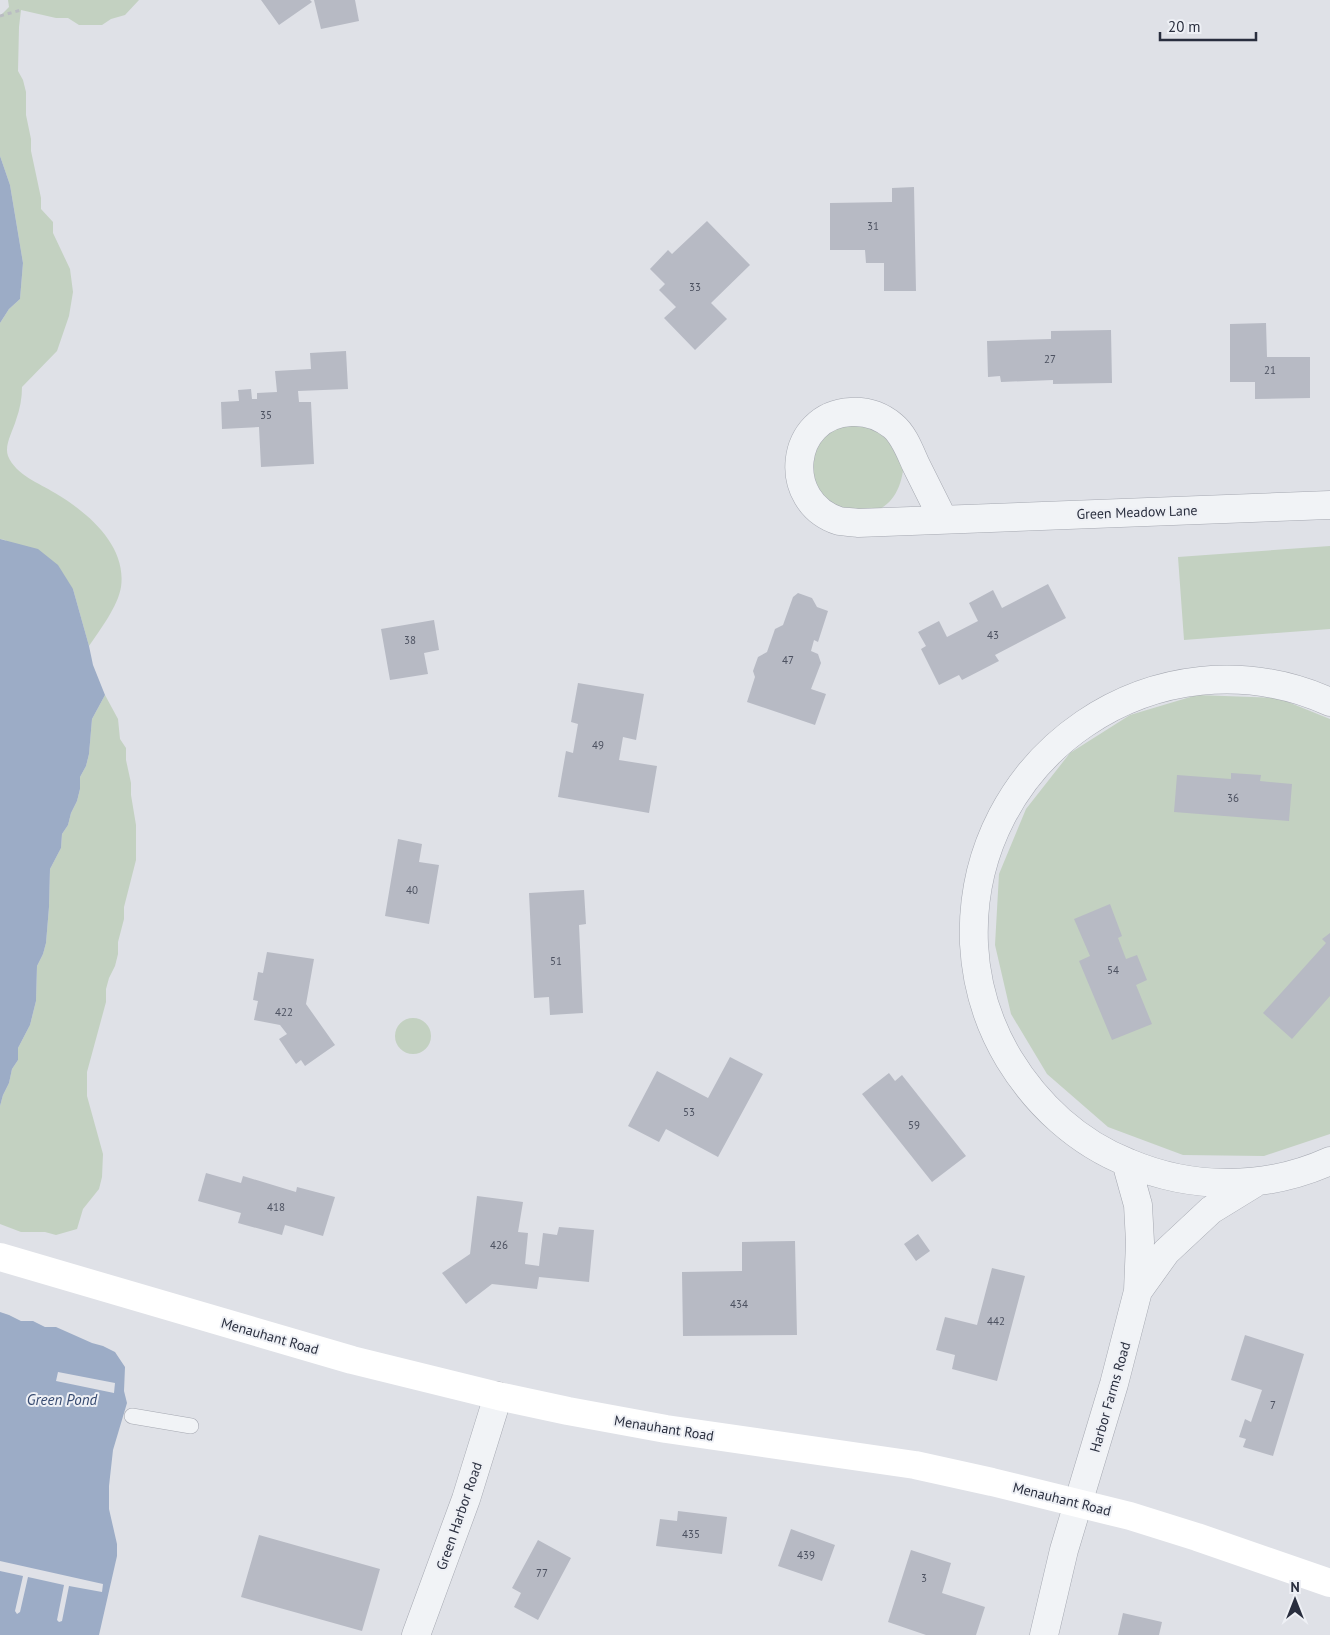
<svg xmlns="http://www.w3.org/2000/svg" width="1330" height="1635" font-family="'PT Sans',sans-serif">
<rect width="100%" height="100%" fill="#dfe1e7"/>
<path fill="#c3d1c1" d="M8 0H139L125 15 111 19 102 25H79L68 18H56L21 10 19 27 18 71 23 80 26 92V115L31 139V151L41 198V209L53 222V233L70 269 73 292 69 316 57 351 22 387C22 398 20 409 16 420 13 431 4 445 8 456 16 475 39 483 55 493 87 512 127 545 121 587 118 606 100 630 89 646L73 589 5 540 0 539V323L9 309 20 299 23 263 10 185 0 156V16L9 7Z
M875 421 904 460C903 487 892 511 863 514 859 515 855 516 851 515 838 510 823 497 811 489L810 446 830 424Z
M1330 546V629L1184 640 1178 557Z
M105 695 118 719 120 739 126 748V760L131 783V795L136 825V860L124 907V919L118 942V954L115 966 109 978 106 989V1002L87 1072V1096L103 1154 102 1177 99 1189 83 1209 77 1229 56 1235 45 1232H21L0 1224V1106L3 1095 9 1083 12 1069 18 1060V1048L30 1025 36 1001 37 966 43 954 46 943 49 907 50 869 61 848 62 834 68 825 71 813 77 801 80 789V777L86 766 89 754 92 719Z
M1197 695 1278 698 1330 719V1134L1264 1156 1183 1155 1108 1127 1047 1074 1011 1014 995 945 999 874 1026 809 1070 753 1130 715Z
M395 1036a18 18 0 1 1 36 0a18 18 0 1 1-36 0Z"/>
<path fill="#9cacc6" d="M0 156 10 185 23 263 20 299 9 309 0 323Z
M0 539 38 549 58 565 73 589 89 646 93 665 105 695 92 719 89 754 86 766 80 777V789L77 801 71 813 68 825 62 834 61 848 50 869 49 907 46 943 43 954 37 966 36 1001 30 1025 18 1048V1060L12 1069 9 1083 3 1095 0 1106Z
M0 1312 9 1315 21 1321H33L45 1327H56L92 1343 103 1346 115 1352 125 1367 124 1391 127 1403 113 1450 109 1486V1509L117 1544V1556L99 1635H0Z"/>
<path fill="#dfe1e7" d="M58 1372 115 1383 114 1393 56 1381Z
M0 1561 103 1584 102 1592 69 1586 62 1621 59 1622 57 1620 64 1585 28 1577 20 1612 17 1614 15 1611 23 1576 0 1571Z"/>
<path fill="#b7bac4" d="M261 0H310L312 2 279 25Z
M314 0H355L359 21 321 29Z
M914 187 916 291H884V263H866L865 250H830V203L892 202V188Z
M707 221 750 265 711 303 727 319 695 350 664 318 676 307 659 290 665 284 650 269 668 250 672 254Z
M1266 323 1267 357H1310V398L1255 399V382H1230V324Z
M1111 330 1112 383 1053 384V380L1001 382 1000 376 988 377 987 341 1051 339V331Z
M346 351 348 389 298 391 299 402H311L314 464 261 467 259 427 222 429 221 402 239 401 238 390 251 389 252 399H257V393L277 392 275 371 311 369 310 353Z
M1048 584 1066 618 995 655 999 661 962 680 959 675 939 685 921 649 926 646 918 632 939 621 947 637 978 621 969 603 993 590 1002 608Z
M798 593 812 598 817 607 828 611 818 642 814 640 811 651 818 654 821 663 811 689 826 694 815 725 747 702 755 677 753 671 758 657 767 652 775 629 783 625 793 597Z
M434 620 439 650 424 653 428 674 390 680 381 629Z
M578 683 644 694 636 740 623 737 619 760 657 766 649 813 558 797 566 751 573 753 578 724 571 722Z
M1231 773 1261 775 1260 781 1292 784 1289 821 1174 812 1177 775 1231 779Z
M398 839 422 844 419 862 439 865 429 924 385 916Z
M584 890 586 924 579 925 583 1013 550 1015 549 997 534 998 529 893Z
M1110 904 1122 936 1118 938 1126 959 1137 955 1147 980 1136 985 1152 1024 1112 1040 1079 961 1090 956 1074 919Z
M1330 933V996L1292 1039 1263 1013 1326 943 1322 939Z
M267 952 314 959 306 1004 335 1045 305 1066 301 1060 296 1064 279 1039 287 1034 280 1025 254 1020 258 1001 253 1000 258 972 263 973Z
M730 1057 763 1074 718 1157 666 1129 659 1142 628 1126 657 1071 708 1098Z
M889 1073 895 1081 902 1075 966 1156 932 1182 862 1094Z
M206 1173 241 1183 243 1176 296 1192 297 1187 335 1197 323 1236 285 1225 282 1235 238 1223 241 1213 198 1201Z
M477 1196 523 1202 518 1232 528 1233 525 1264 539 1266 543 1233 557 1235 559 1227 594 1230 589 1282 539 1277 537 1289 492 1284 466 1304 442 1273 470 1254Z
M918 1234 930 1251 916 1261 904 1244Z
M795 1241 797 1335 683 1336 682 1272 742 1271V1242Z
M992 1268 1025 1276 997 1381 952 1369 955 1355 936 1350 945 1317 977 1325Z
M1245 1335 1304 1354 1273 1456 1243 1447 1246 1439 1239 1437 1245 1419 1251 1422 1262 1390 1231 1380Z
M678 1511 727 1517 722 1554 656 1546 660 1519 677 1521Z
M791 1529 835 1545 822 1581 778 1566Z
M259 1535 380 1569 362 1631 241 1597Z
M538 1540 571 1558 538 1620 514 1607 521 1593 512 1588Z
M911 1550 951 1563 942 1593 985 1607 976 1635H926L888 1622Z
M1123 1613 1162 1622 1159 1635H1118Z"/>
<g fill="none" stroke-linecap="round" stroke-linejoin="round">
<g stroke="#a5a8b1" stroke-width="16">
<path id="lane" d="M132 1416 191 1426"/>
</g>
<g stroke="#a5a8b1" stroke-width="29">
<path id="street" d="M943 519C934 501 925 483 916 465 910 452 904 435 893 426 881 416 867 411 851 412 789 415 780 502 839 521 845 522 852 522 858 523L1330 505
M1330 702C1158 625 966 756 974 944 976 984 988 1024 1009 1059 1037 1105 1078 1143 1129 1163 1193 1190 1266 1190 1330 1161
M1138 1291 1166 1252 1211 1210 1255 1183
M416 1635 466 1499 498 1396
M1044 1635 1064 1550 1114 1384 1138 1291 1140 1242 1138 1205 1126 1162"/>
</g>
<path stroke="#b9bcc2" stroke-width="3" stroke-dasharray="4 4" stroke-linecap="butt" d="M0 16 21 10"/>
<use href="#lane" stroke="#f1f3f6" stroke-width="15"/>
<use href="#street" stroke="#f1f3f6" stroke-width="28"/>
<path stroke="#fff" stroke-width="28" d="M0 1257 352 1360 498 1396 568 1411 666 1429 915 1465 992 1482 1130 1516 1197 1537 1330 1583"/>
</g>
<g text-anchor="middle" dominant-baseline="central" stroke-width="4" stroke-linejoin="round" paint-order="stroke">
<g font-size="11" fill="#4c5160">
<text x="873" y="226">31</text>
<text x="695" y="287">33</text>
<text x="1050" y="359">27</text>
<text x="1270" y="370">21</text>
<text x="266" y="415">35</text>
<text x="993" y="635">43</text>
<text x="410" y="640">38</text>
<text x="788" y="660">47</text>
<text x="598" y="745">49</text>
<text x="1233" y="798">36</text>
<text x="412" y="890">40</text>
<text x="556" y="961">51</text>
<text x="1113" y="970">54</text>
<text x="284" y="1012">422</text>
<text x="689" y="1112">53</text>
<text x="914" y="1125">59</text>
<text x="276" y="1207">418</text>
<text x="499" y="1245">426</text>
<text x="739" y="1304">434</text>
<text x="996" y="1321">442</text>
<text x="1273" y="1405">7</text>
<text x="691" y="1534">435</text>
<text x="806" y="1555">439</text>
<text x="542" y="1573">77</text>
<text x="924" y="1578">3</text>
</g>
<g font-size="14" fill="#292e3e" stroke="#eef0f5">
<text transform="translate(1137 512) rotate(-2)">Green Meadow Lane</text>
<text transform="translate(270 1336) rotate(16)">Menauhant Road</text>
<text transform="translate(1110 1397) rotate(-74)">Harbor Farms Road</text>
<text transform="translate(664 1428) rotate(9)">Menauhant Road</text>
<text transform="translate(1062 1499) rotate(14)">Menauhant Road</text>
<text transform="translate(459 1516) rotate(-71)">Green Harbor Road</text>
</g>
<g font-size="15" font-style="italic" fill="#35496f" stroke="#eef0f5">
<text x="62" y="1399">Green Pond</text>
</g>
</g>
<g transform="translate(1295 1600)" stroke="#eef0f5" stroke-width="4" paint-order="stroke">
<path d="M0-4L9 19L0 12L-9 19Z" fill="#292e3e"/>
<text y="-8" font-size="14" font-weight="bold" text-anchor="middle" fill="#292e3e">N</text>
</g>
<path d="M1160 32v8h96v-8" fill="none" stroke="#292e3e" stroke-width="2.5"/>
<text x="1168" y="32" font-size="15" fill="#292e3e" stroke="#eef0f5" stroke-width="4" paint-order="stroke">20 m</text>
</svg>
